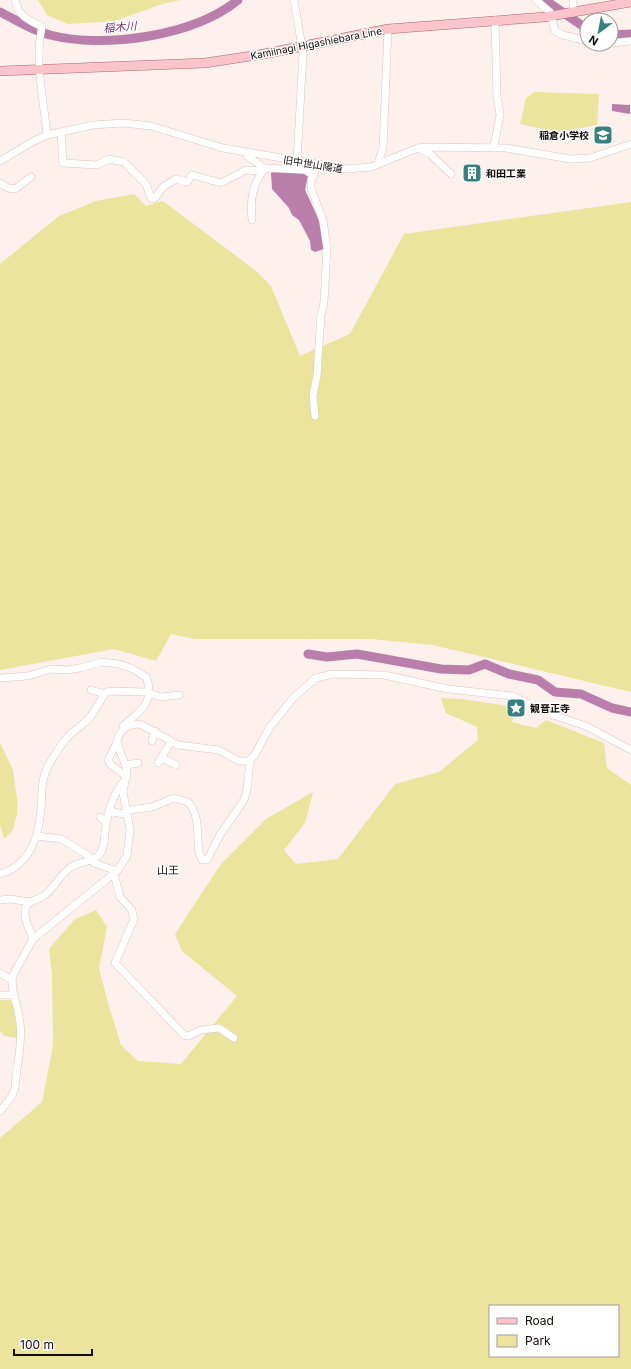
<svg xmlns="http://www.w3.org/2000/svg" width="631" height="1369" font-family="Inter,'Noto Sans JP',sans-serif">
<rect width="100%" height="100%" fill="#fef0ec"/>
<path fill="#ece39c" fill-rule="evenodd" d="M38 0H180L162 4 115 21 68 24 47 15Z
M534 92 599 94 597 125 558 132 520 124 526 98Z
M134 194 146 206 163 201 255 270 271 286 300 356 350 334 404 234 631 202V692L433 645 371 639H195L171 634 156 661 114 649 0 670V264L59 216 96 201Z
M441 698 462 699 521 708 511 722 536 728 546 720 604 743 607 768 631 785V1369H0V1138L42 1102 53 1046 52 974 49 949 74 920 96 910 107 927 99 968 108 1003 121 1045 138 1061 181 1064 237 996 182 951 175 934 221 864 266 819 313 792 305 823 284 850 296 864 338 859 395 784 439 772 478 740 477 727 446 713ZM490 1306H618V1356H490Z
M0 743 13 770 17 799V814L13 830 4 839 0 825Z
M0 1000H9L13 1002 18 1038 4 1036 0 1031Z"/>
<path fill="#ba7eaa" d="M612 104 630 105V114L612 111Z
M276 171 304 173 308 176 305 190 319 220 324 249 315 252 311 250 310 241 299 220 292 215 289 208 272 189 271 173Z"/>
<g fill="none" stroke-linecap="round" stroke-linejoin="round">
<path stroke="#ba7eaa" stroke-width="9" d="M545 0 587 29
M0 12C17 20 32 31 50 35 104 49 194 36 238 0
M611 35 631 34
M308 654 327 657 357 654 441 669 469 670 485 664 509 674 538 680 555 692 581 694 612 708 631 712"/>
<g stroke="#dbc5be" stroke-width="8">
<path id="minor" d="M15 0C18 16 28 20 42 27 34 61 44 101 47 135
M294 0 303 53 297 161
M536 0 550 12 555 31 563 35 587 41
M573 13V0
M602 44 631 41
M61 132 63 163 97 165 109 159 124 162 146 184 151 198 154 199 163 187 176 179 187 182 192 175 221 183 246 170 262 171
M494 147 500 115 497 96 495 20
M418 148 430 154 451 174
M246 153 248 157 265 168 305 170 314 176
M0 161 34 141 47 135 93 125 123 123 151 126 223 148 347 169 371 167 418 148 425 147 506 148 570 159 590 158 631 144
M378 163 383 148 388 29
M315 164V172L311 180V188L323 221 327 248 324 302 321 315 317 375 313 396 315 416
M0 183 8 188 15 189 31 177
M252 220C250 198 252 186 265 168
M0 678 28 676 51 669 67 670 80 668 102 662 119 664 133 669 146 677C156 702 140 711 123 726
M91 690 105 694
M152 741 155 731
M117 742 108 760 111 765 127 777
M162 758 176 765
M158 763 171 742
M126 765 138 763
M110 811 122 814 129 810 152 807 174 798 188 802C204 820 193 844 202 860H207L220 835 244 800 247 790 250 761
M100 817 107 823
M36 836 62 839 90 857 94 863 117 871
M0 874C29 866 39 837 41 809 42 793 41 778 49 764 54 756 60 746 66 739 73 730 84 725 91 716 96 709 100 700 106 693L109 691 145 692 161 697 179 695
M114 874 120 897 132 910 134 919 115 963 185 1036H188L201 1030 219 1028 234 1038
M0 900 10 899 30 902
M33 939C30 930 22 916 26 907 29 900 38 900 44 896 54 888 60 875 71 867 79 862 93 862 99 855 105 848 104 840 105 832 107 813 112 796 124 781
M0 973 11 980
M0 995H13
M0 1111 12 1096 15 1088C16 1067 23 1045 20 1023 19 1009 9 987 13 975L33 939 117 871 127 856 130 830 123 792 127 770 117 742C119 730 128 724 140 724L178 745 219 750 239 761H248L254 756 270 727 294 697 316 678 333 674 384 675 448 689 512 696 550 714 586 726 631 750"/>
</g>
<g stroke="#a66973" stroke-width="10">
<path id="major" d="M0 71 205 63 264 54 388 29 545 17 631 2"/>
</g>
<use href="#minor" stroke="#fff" stroke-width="7"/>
<use href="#major" stroke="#fac4cd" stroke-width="9"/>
</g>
<defs>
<g id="school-square" transform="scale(1)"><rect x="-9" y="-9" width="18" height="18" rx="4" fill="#378080" stroke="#fff"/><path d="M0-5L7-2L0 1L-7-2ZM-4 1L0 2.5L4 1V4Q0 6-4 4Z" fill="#fff"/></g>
<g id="building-square" transform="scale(1)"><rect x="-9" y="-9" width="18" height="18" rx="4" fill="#378080" stroke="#fff"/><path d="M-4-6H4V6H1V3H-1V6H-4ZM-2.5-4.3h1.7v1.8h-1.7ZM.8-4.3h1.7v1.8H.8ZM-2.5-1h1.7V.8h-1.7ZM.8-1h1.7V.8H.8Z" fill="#fff"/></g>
<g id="sight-square" transform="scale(1)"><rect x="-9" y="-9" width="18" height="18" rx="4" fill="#378080" stroke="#fff"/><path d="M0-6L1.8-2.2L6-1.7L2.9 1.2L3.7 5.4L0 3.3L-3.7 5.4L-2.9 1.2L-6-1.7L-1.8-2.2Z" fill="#fff"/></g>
</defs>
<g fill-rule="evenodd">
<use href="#school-square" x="603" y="135"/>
<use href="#building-square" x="472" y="173"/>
<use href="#sight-square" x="516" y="708"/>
</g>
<g text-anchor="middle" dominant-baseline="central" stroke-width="3" stroke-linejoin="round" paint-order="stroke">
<g font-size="10" fill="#120a08" stroke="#fff">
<text transform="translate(316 43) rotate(-11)">Kamiinagi Higashiebara Line</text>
<text transform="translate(313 164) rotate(9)">旧中世山陽道</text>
</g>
<g font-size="10" font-weight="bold" fill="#120a08" stroke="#fff" text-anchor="start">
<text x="589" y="135" text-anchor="end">稲倉小学校</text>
<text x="486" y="173">和田工業</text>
<text x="530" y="708">観音正寺</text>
</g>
<g font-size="11" font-style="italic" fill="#772f67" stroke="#fff">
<text transform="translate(120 27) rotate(-4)">稲木川</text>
</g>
<g font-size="11" fill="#120a08" stroke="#fff">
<text x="168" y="870">山王</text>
</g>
</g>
<rect x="489" y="1305" width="130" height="52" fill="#ffffff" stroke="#a09d9c"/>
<rect x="497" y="1318" width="20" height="6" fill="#fac4cd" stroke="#a09d9c"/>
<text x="525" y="1325" font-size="12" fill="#120a08">Road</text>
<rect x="497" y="1335" width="20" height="12" fill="#ece39c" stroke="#a09d9c"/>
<text x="525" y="1345" font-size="12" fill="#120a08">Park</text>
<g transform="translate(599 32) rotate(212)"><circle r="19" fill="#ffffff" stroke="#a09d9c"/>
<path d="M0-3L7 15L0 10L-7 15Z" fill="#378080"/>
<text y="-6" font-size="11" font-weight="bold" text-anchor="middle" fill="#120a08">N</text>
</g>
<path d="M14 1349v6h78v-6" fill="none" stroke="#120a08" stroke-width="2"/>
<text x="20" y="1349" font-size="12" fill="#120a08" stroke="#ffffff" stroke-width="3" paint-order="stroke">100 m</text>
</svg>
